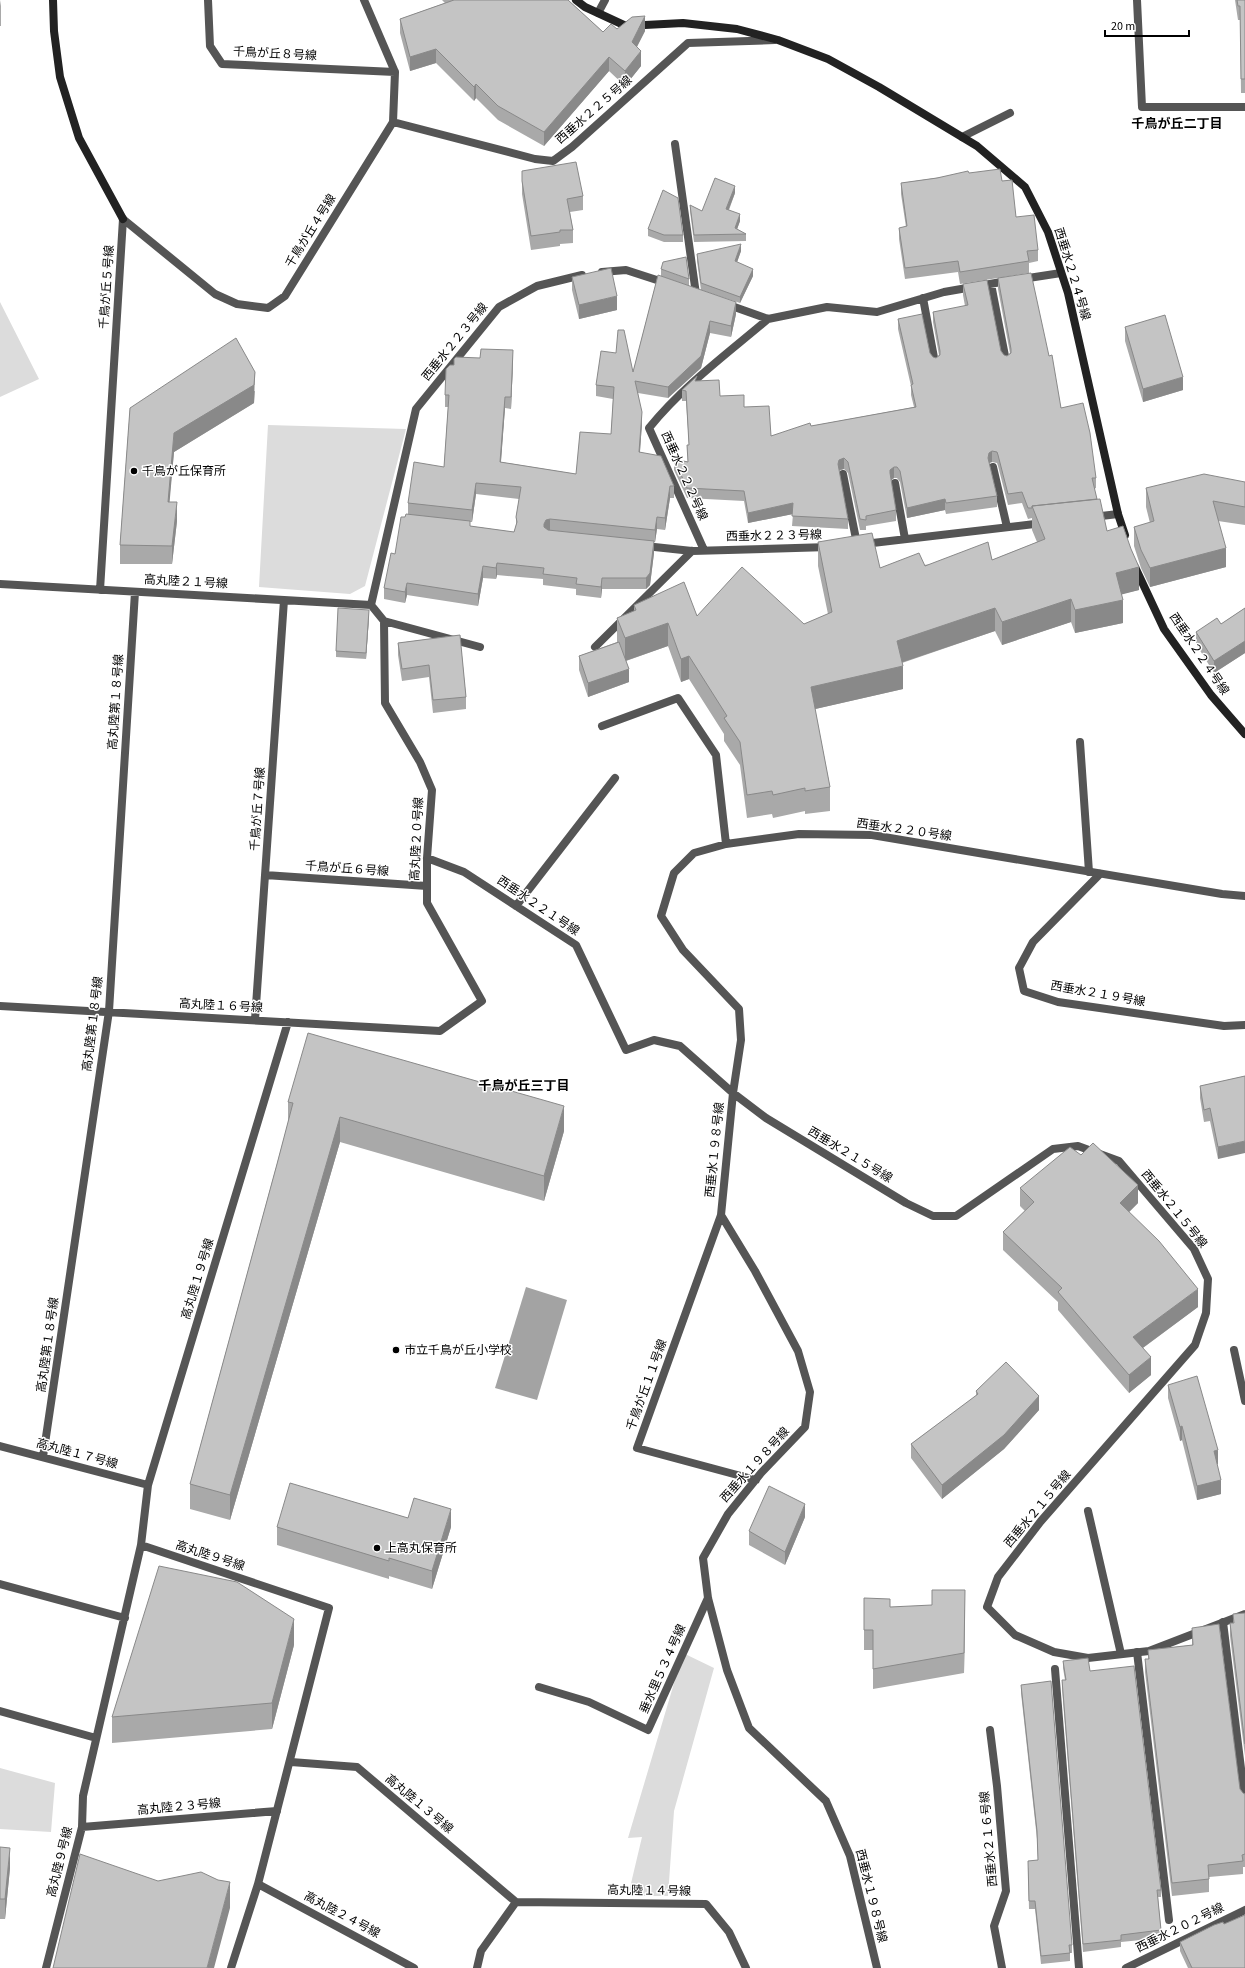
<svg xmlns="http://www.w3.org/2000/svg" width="1245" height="1968" font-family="'Source Sans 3','Noto Sans JP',sans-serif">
<rect width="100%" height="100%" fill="#fff"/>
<path fill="#dcdcdc" d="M0 302 39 379 0 397Z
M268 425 406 429 365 586 350 594 259 587Z
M683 1653 714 1668 674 1811 668 1896H628L642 1837 628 1838Z
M0 1768 55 1783 51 1832 0 1829Z"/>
<path fill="#a3a3a3" d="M526 1287 567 1300 537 1400 495 1388Z"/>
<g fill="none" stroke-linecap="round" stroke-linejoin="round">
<path stroke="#555" stroke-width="8" d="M1137 0 1142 107H1245
M598 13 605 0
M962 137 1010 113
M1080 742 1089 872
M1100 874 1033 942 1019 968 1024 991 1058 1002 1224 1026 1245 1025
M1234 1350 1245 1401
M1088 1511 1121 1654
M1223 1622 1245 1801
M1137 1652 1169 1920
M1055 1669 1079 1968"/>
<path stroke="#555" stroke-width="8" d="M208 0 210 46 222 64 395 72
M393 122 535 159 553 161 572 147 688 43 775 40
M675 144 696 294
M123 219 215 294 237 304 268 308 285 296 393 122 395 72 364 0
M602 272 626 270 666 283
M1022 279 1061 273
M991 284 1006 361
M923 298 935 363
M726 304 768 319 827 307 877 312 944 292 1007 281
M993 467 1007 527
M843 474 857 544
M895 483 905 539
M1093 517 1118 514
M864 544 1043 523
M645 546 692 551 829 547
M704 550 649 428C683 386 728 353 768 319
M0 584 371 605
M100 590 123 219
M371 605 416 409 499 307 537 286 582 275
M384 621 480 647
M595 647 692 551
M602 726 678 698 716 755 726 844
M427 858 464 872 576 945 626 1050 654 1040 680 1046 733 1093 766 1118 906 1203 933 1216H956L1053 1149 1078 1146 1119 1161 1194 1249 1208 1279 1206 1313 1195 1345 1041 1521 998 1577 987 1607 1015 1635 1054 1652 1088 1658 1149 1651 1245 1614
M265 875 427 886
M516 906 615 778
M0 1006 440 1031 482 1001 427 903V858L432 790 420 762 385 703 384 621 371 605
M255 1020 284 600
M721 1215 637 1448 756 1480
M0 1446 148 1485
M43 1457 109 1011 135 592
M141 1545 148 1485 288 1022
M0 1584 125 1618
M539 1687 589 1702 648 1730 708 1598
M0 1711 96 1738
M990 1730 997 1786 1006 1891 994 1926 1002 1968
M291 1762 357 1767 516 1902
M82 1827 277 1811
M258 1884 414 1968
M516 1902 706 1904 729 1932 746 1968
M46 1968 82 1827 83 1796 141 1545 329 1608 258 1884 231 1968
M477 1968 481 1951 516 1902
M877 1968 850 1856 826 1801 749 1728 727 1670 708 1598 703 1558 728 1514 761 1473 805 1427 810 1392 798 1351 755 1271 721 1215 733 1093 741 1040 739 1009 683 950 661 916 674 873 694 853 726 844 799 834 872 835 1222 894 1245 896
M1126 1968 1245 1910"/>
<path stroke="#222" stroke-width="8" d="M53 0 54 31 60 77 79 138 123 219
M576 0 585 7 626 26 683 23 737 29 778 40 828 59 879 87 977 146 1025 187 1048 232 1068 293 1118 514 1125 535
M1135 567 1164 629 1211 695 1245 734"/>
</g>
<path fill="#a9a9a9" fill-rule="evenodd" d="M0 0 1 6V26H0Z
M442 0H568L603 32 617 29 645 31 637 47 641 66 625 86 609 71 544 146 498 120 476 98 474 101 436 63 410 71 400 33V19L445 3Z
M1235 0H1245V93H1241L1240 20H1238Z
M522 171 583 196V210L570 212 573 230V243L560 244V246L531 250 522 194Z
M969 173 1016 217 1038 250V261L1029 263V273L960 284 958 272 905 279 899 239V228L906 227 901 194V183Z
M735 193 729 210 740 221 737 229 746 234V241L694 242 690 211V205L702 211Z
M648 229 683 235V242H664L648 236Z
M741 251 737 262 753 276 740 303 701 290 697 261V254Z
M661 269 689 279V286L661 276Z
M658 275 736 314 731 337 710 333 701 368 668 398 638 393 642 423 640 452 674 486V498H670L665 530 657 529 655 542H654V553L650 585 646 589H602L601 598 576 595V589L543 585V579L497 575 496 579 483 578 478 606 407 595 405 603 384 599V588L395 554 405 517 408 514V503L444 467 448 407H445V395L454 365 513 362 511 409 505 408 501 462 576 474 611 434 613 399 596 396V385L633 372ZM476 494 519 499 516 517V525L514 532 470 526V522H472Z
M572 277 617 310 579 319 572 290Z
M998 278 1049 356 1061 408 1096 478V488L1094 489 1097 499 1107 531 1139 590 1121 594 1123 623 1075 633 1071 622 1002 645 995 631 902 663 903 689 815 709 830 787V811L805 814V811L773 818 772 814 747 818 740 765 724 741V734L689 679 681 682 668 646 626 661 629 682 588 697 579 670V656L617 642V618L634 611V605L697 616 804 624 828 614 818 566V542L880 568 992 560 1037 542 1032 530V518L1028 519 1022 503 1008 505 998 466 997 463 992 462 989 463 997 496V507L946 514 945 510 907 518 900 482 897 478H894L891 480 896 510V521L866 526V530H860L848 473 844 469 839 471 848 519V529L792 526 793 514 748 523 744 501 687 498 674 470V459L688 462 687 445H689L686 401H682V390L697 381 720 396 744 407 771 436 811 426 914 407 911 395V386L898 329V319L933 357 936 358 939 355 933 322V312L965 306 963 295V284L1001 351 1004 355 1007 356 1010 353 998 289Z
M1125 327 1183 390 1143 402 1125 341Z
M255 391 254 403 174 452 169 502 177 521 172 564H120V545L130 408Z
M1245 482V525L1218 521 1226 567 1150 587 1141 568 1134 546V527L1150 523 1146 507V488Z
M1245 608V653L1214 673 1196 644V632L1221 624Z
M369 617 366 659 336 657V651Z
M460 635 466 697V709L433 713 429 677 402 681 398 655V643Z
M1245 1076 1218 1159 1210 1121 1204 1122 1200 1098V1086Z
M288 1102 564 1131 544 1201 340 1142 230 1520 190 1509V1484L288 1123Z
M1020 1188 1138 1203 1129 1212 1198 1307 1143 1348 1151 1375 1129 1393 1058 1310V1302L1003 1250V1232L1025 1211 1020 1206Z
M1168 1385 1218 1464H1217L1221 1494 1197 1500 1182 1440 1180 1441 1168 1398Z
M976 1391 1039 1410 1004 1449 942 1499 911 1458V1444L976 1396Z
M805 1517 785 1565 749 1545V1531Z
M277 1527H451L432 1589 389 1576V1579L277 1545Z
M864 1598 890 1607 965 1610 964 1673 873 1689V1650H864Z
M1245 1613V1756L1230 1636V1623H1233V1614Z
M1192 1628 1240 1789 1243 1793 1245 1794V1867H1243V1874L1209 1877V1892L1172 1896 1145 1672V1659H1148V1650L1192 1645Z
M294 1645 272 1729 112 1743V1717Z
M1063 1661 1090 1671 1161 1890V1897H1158L1161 1930V1938L1121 1942V1947L1083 1952 1062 1688V1680H1065L1063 1668Z
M1021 1685 1072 1945V1953H1070V1961L1041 1964 1035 1909H1029L1028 1868 1038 1860 1037 1839 1021 1693Z
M0 1847 10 1868 5 1919H0Z
M1224 1924 1245 1968H1188L1180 1951V1942Z"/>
<path fill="#898989" d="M645 16V31L632 56V42Z
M436 49V63L410 71V57Z
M641 51V66L625 86V71Z
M609 57V71L544 146V132Z
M476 84V98L474 101V87Z
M735 186V193L726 216V209Z
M740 214V221L735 235V228Z
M741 244V251L735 268V261Z
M753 269V276L740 303V297Z
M617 296V310L579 319V305Z
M736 302V314L731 337V326Z
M710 321V333L701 368 668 398V387Z
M513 350V362L511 409V397Z
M255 372 254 403 174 452 168 520V502L174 433Z
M1183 377V390L1143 402V389Z
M505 397V408L500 473V462Z
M642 412V423L639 464V452Z
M992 451V462L989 463 988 458 989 453Z
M844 458V469L839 470 838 475V464L839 460Z
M894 467V478L890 481V470Z
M476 483V494L472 522V510Z
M670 486V498L665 530V518Z
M945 499V510L907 518V508Z
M177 502V521L172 564V546Z
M793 503V514L748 523V513Z
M657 517V529L655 542V530Z
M550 519V531L544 535V524L546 520Z
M654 541V553L650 585 646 589V578Z
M1226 548V567L1150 587V568Z
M497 563V575L496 579V568Z
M483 566V578L478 606V594Z
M1139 567V590L1116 596V573Z
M602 578V589L601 598V587Z
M407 583V595L405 603V592Z
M1071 599V622L1002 645V622Z
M1123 600V623L1075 633V610Z
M995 608V631L897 664V641Z
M369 610V617L366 659V653Z
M668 623V646L625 661V638Z
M1245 641V653L1214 673V661Z
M689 656V679L681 682V659Z
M903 666V689L811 710V687Z
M629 669V682L588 697V683Z
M564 1106V1131L544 1201V1176Z
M340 1117V1142L230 1520V1495Z
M1245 1141V1153L1218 1159V1147Z
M1138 1185V1203L1120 1221V1203Z
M1198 1289V1307L1133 1355V1337Z
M1151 1357V1375L1129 1393V1375Z
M1039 1396V1410L1004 1449 942 1499V1485Z
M1182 1426V1440L1180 1441V1427Z
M1218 1450V1464L1214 1465V1451Z
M1221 1480V1494L1197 1500V1486Z
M805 1504V1517L785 1565V1552Z
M451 1509V1527L432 1589V1571Z
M965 1590V1610L964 1673V1653Z
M294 1619V1645L272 1729V1703Z
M10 1848V1868L5 1919V1899Z
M230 1882V1908L214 1968H207Z"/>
<path fill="#c4c4c4" stroke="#898989" d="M454 0H568L603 32 611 24 617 29 632 17 645 16 632 42 641 51 625 71 609 57 544 132 498 106 476 84 474 87 436 49 410 57 400 19Z
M1237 0H1245V79H1241L1240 6H1238Z
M576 162 583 196 567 199 573 230H560V232L531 236 522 181V171Z
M1000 169 1002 181 1012 180 1016 217 1034 215 1038 250 1027 251 1029 261 960 272 958 261 905 268 899 228 907 226 901 183 937 178 968 171 969 173Z
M715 178 735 186 726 209 740 214 735 228 746 234 694 235 690 205 702 211Z
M663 190 678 198 683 235H664L648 229Z
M741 244 735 261 753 269 740 297 701 283 697 254Z
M686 257 689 279 661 269 663 262Z
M611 268 617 296 579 305 572 277Z
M1031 273 1049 356 1052 355 1061 408 1083 403 1090 433 1096 478H1092L1097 499 1032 506V508H1028L1022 492 1008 494 998 455 997 452 992 451 989 453 988 458 997 496 946 503 945 499 907 508 900 471 897 467H894L890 470V473L896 510 866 516V520L860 519 848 462 844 458 839 460 838 464 848 519 792 516 793 503 748 513 744 491 687 488 674 459 688 462 687 445H689L686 391 682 390 697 376 695 381 719 380 720 396 744 395V407L769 406 771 436 810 423 811 426 916 407 911 385 913 384 898 319 922 314 930 353 933 357 936 358 940 355V351L933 312 968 305 963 284 987 280 1001 351 1004 355 1007 356 1011 353V349L998 278Z
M658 275 736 302 731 326 710 321 701 356 668 387 635 381 642 412 639 452 661 456 674 486H670L665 518 657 517 655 530 550 519 546 520 544 524V527L548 530 654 541 650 573 646 578H602L601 587 576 584 577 578 543 574 544 568 497 563 496 568 483 566 478 594 407 583 405 592 384 588 391 553 395 554 401 517H405L406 514 470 521V526L514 532 517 522 516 517 521 487 476 483 472 510 408 503 414 462 444 467 449 395H445L446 369 450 365H454V359L456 357 480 358 481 349 513 350 511 397H505L500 462 576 474 580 432 611 434 614 387 596 385 601 351 616 353 618 330H624L633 372Z
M1165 315 1183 377 1143 389 1125 327Z
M236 338 255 372 254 385 174 433 168 502H177L172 546 120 545 130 408Z
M1204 474 1245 482V507L1213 501 1226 548 1150 568 1141 550 1134 527 1154 521 1146 488Z
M1100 499 1107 531 1123 526 1131 549 1139 567 1116 573 1123 600 1075 610 1071 599 1002 622 995 608 897 641 903 666 811 687 830 787 805 791V788L773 795 772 791 747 795 740 742 724 718 727 716 689 656 681 659 668 623 625 638 617 618 636 610 634 605 684 582 697 616 742 567 804 624 832 612 818 542 872 533 880 568 919 553 925 566 988 542 992 560 1045 539 1032 506Z
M338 608 369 610 366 653 336 651Z
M1245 608V641L1214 661 1196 632 1217 618 1221 624Z
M460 635 466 697 433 700 429 665 402 669 398 643Z
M619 642 629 669 588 683 579 656Z
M308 1033 564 1106 544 1176 340 1117 230 1495 190 1484 277 1164 293 1103 288 1102Z
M1245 1076V1141L1218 1147 1210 1108 1204 1110 1200 1086Z
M1093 1143 1138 1185 1120 1203 1159 1241 1198 1289 1133 1337 1151 1357 1129 1375 1058 1292 1062 1288 1003 1232 1034 1202 1020 1188 1070 1147 1081 1155Z
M1006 1362 1039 1396 1004 1435 942 1485 911 1444 978 1394 976 1391Z
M1197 1376 1218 1450 1214 1451 1221 1480 1197 1486 1182 1426 1180 1427 1168 1385Z
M290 1483 408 1518 414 1498 451 1509 432 1571 389 1558V1561L277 1527Z
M769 1486 805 1504 785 1552 749 1531Z
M159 1566 237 1582 294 1619 272 1703 112 1717Z
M932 1590H965L964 1653 873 1669V1630H864V1598L890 1599V1607L932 1605Z
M1245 1613V1744L1230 1623H1234L1233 1614Z
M1219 1624 1240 1789 1243 1793 1245 1794V1854L1242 1855 1243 1861 1208 1865 1209 1879 1172 1883 1145 1659H1149L1148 1650 1193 1645 1192 1628Z
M1088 1658 1090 1671 1134 1666 1161 1890H1157L1161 1930 1121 1935V1940L1083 1944 1062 1680H1066L1063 1661Z
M1051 1681 1072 1945H1069L1070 1953 1041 1956 1035 1901H1029L1028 1861 1038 1860 1037 1831 1021 1685Z
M0 1847 10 1848 5 1899H0Z
M80 1854 158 1881 201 1872 218 1880 230 1882 207 1968H53Z
M1245 1915V1968H1192L1180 1942 1214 1925 1223 1922 1224 1924Z"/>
<g fill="#000" stroke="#fff" stroke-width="1.5">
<circle cx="134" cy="471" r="4"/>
<circle cx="396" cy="1350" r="4"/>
<circle cx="377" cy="1548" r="4"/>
</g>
<g text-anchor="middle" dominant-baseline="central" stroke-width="3" stroke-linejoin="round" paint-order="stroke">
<g font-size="12" fill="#000" stroke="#fff">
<text transform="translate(275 54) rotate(3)">千鳥が丘８号線</text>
<text transform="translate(594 110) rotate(-41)">西垂水２２５号線</text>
<text transform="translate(311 231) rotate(-58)">千鳥が丘４号線</text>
<text transform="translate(1072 274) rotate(73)">西垂水２２４号線</text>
<text transform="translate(107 287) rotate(-86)">千鳥が丘５号線</text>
<text transform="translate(455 342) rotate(-51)">西垂水２２３号線</text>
<text transform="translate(684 476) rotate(66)">西垂水２２２号線</text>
<text transform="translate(774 536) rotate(-1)">西垂水２２３号線</text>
<text transform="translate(186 582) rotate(3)">高丸陸２１号線</text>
<text transform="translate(1199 654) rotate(56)">西垂水２２４号線</text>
<text transform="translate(116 702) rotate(-86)">高丸陸第１８号線</text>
<text transform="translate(258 809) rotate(-86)">千鳥が丘７号線</text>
<text transform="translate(904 830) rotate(8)">西垂水２２０号線</text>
<text transform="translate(417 839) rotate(-87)">高丸陸２０号線</text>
<text transform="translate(347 869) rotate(4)">千鳥が丘６号線</text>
<text transform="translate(538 906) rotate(34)">西垂水２２１号線</text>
<text transform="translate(1098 994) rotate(10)">西垂水２１９号線</text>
<text transform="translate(221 1006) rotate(3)">高丸陸１６号線</text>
<text transform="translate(93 1024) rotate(-83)">高丸陸第１８号線</text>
<text transform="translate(715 1150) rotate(-84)">西垂水１９８号線</text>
<text transform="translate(850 1155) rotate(31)">西垂水２１５号線</text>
<text transform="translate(1174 1209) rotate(51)">西垂水２１５号線</text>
<text transform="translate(198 1279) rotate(-73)">高丸陸１９号線</text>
<text transform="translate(48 1345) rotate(-82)">高丸陸第１８号線</text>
<text transform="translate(647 1385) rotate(-70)">千鳥が丘１１号線</text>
<text transform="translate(77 1454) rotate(15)">高丸陸１７号線</text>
<text transform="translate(755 1465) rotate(-48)">西垂水１９８号線</text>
<text transform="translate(1038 1509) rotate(-50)">西垂水２１５号線</text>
<text transform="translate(210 1556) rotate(18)">高丸陸９号線</text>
<text transform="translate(663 1669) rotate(-66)">垂水里５３４号線</text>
<text transform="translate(419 1804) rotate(40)">高丸陸１３号線</text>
<text transform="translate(179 1807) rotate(-5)">高丸陸２３号線</text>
<text transform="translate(989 1839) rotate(-95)">西垂水２１６号線</text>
<text transform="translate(60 1862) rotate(-76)">高丸陸９号線</text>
<text transform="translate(649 1891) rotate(1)">高丸陸１４号線</text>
<text transform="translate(871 1896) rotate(76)">西垂水１９８号線</text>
<text transform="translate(342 1915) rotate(28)">高丸陸２４号線</text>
<text transform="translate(1180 1928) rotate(-26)">西垂水２０２号線</text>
</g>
<g font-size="12" fill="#000" stroke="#fff" text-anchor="start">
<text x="142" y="471">千鳥が丘保育所</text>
<text x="404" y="1350">市立千鳥が丘小学校</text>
<text x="385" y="1548">上高丸保育所</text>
</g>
<g font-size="13" font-weight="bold" fill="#000" stroke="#fff">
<text x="1177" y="124">千鳥が丘二丁目</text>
<text x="524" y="1086">千鳥が丘三丁目</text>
</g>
</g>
<path d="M1105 30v6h84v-6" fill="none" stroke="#000000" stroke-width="2"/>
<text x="1111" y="30" font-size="12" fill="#000000" stroke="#ffffff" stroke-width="3" paint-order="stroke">20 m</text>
</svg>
